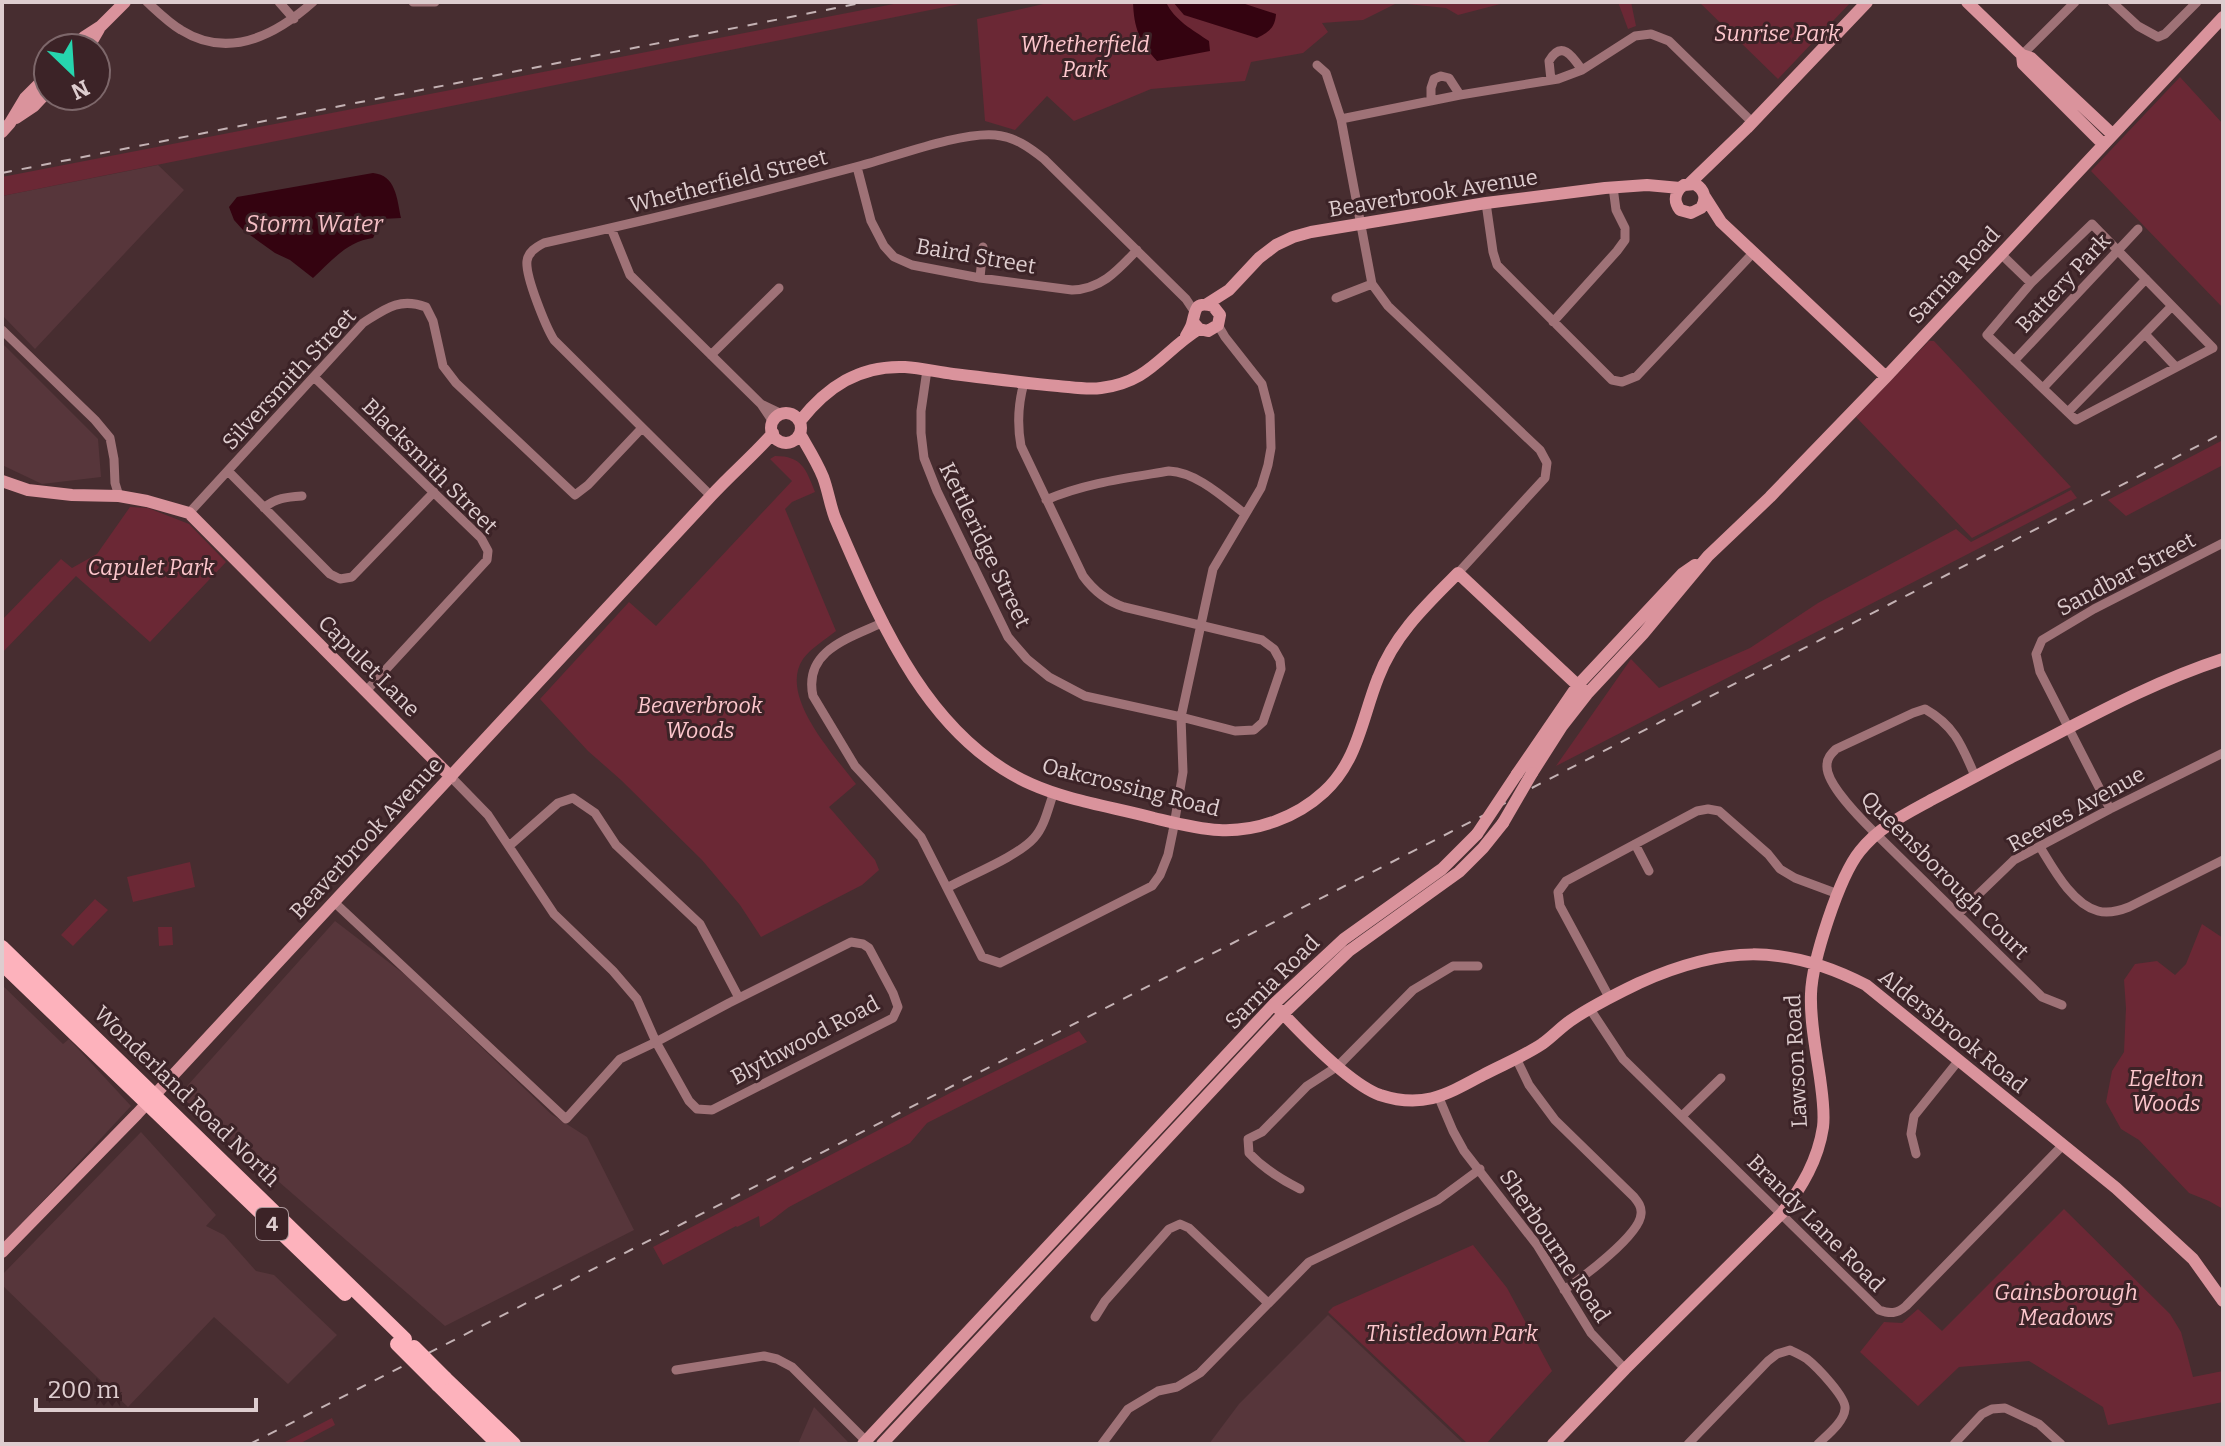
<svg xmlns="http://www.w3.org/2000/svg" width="2225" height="1446" font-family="Bitter,serif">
<rect width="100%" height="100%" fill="#472d30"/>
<path fill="#57363b" d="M158 165 184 190 35 349 2 315V196Z
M2 343 98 439 101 477 42 484 2 465Z
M335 921 408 977 551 1114 587 1137 634 1230 445 1326 179 1095Z
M2 985 63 1044 69 1039 131 1106 2 1245Z
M141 1132 216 1215 206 1226 224 1235 256 1271 274 1275 337 1335 288 1384 214 1317 128 1407 2 1285V1275Z
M1328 1315 1464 1444H1209L1239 1404Z
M814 1407 848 1442 846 1444H798Z"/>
<path fill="#6b2835" d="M904 2H970L2 196V177Z
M1052 2H1508L1458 15 1446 8 1397 3 1363 20 1322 23 1328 32 1303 53 1251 62 1245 81 1151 89 1074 121 1047 96 1015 130 985 121 977 19Z
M1618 2H1631L1636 26 1628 29Z
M1699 2H1851L1778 79Z
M2180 77 2223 124V308L2091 171Z
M1929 341H1934L2071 487 1972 538 1856 417Z
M2223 440V465L2126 516 2108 500Z
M775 456C802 456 806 469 815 492L792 502 785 509 836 631C826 639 811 648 803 659 778 696 834 755 856 784L829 807 875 860 879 870 862 885 761 937 740 905 702 860 621 780 588 751 540 699 629 602 656 626 792 481 770 459Z
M2071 490 2077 498 1556 766 1631 659 1659 688 1750 648 1818 603 1956 529 1971 542Z
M130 507 148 508 189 524 226 562 150 642 76 576 2 653V620L61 559 72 568 97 554Z
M190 862 195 887 133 902 127 877Z
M95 899 108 910 73 946 61 935Z
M2202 924 2223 938V1209L2209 1201 2189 1193 2139 1140 2121 1129 2106 1102 2112 1071 2124 1052 2126 1008 2124 980 2135 964 2157 961 2175 975 2186 964Z
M158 927H172L173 945 159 946Z
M1079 1031 1087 1042 927 1123 910 1143 789 1207C779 1214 770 1223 760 1227L759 1216 737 1227 736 1226 663 1265 653 1247 952 1092Z
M2064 1209 2170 1314 2181 1332 2193 1377 2223 1371V1402L2108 1425 2103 1407 2029 1361 1959 1367 1918 1406 1860 1352 1884 1322 1902 1323 1918 1309 1942 1331Z
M1473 1245 1507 1288 1552 1371 1486 1444H1468L1328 1312 1333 1307Z
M332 1418 335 1425 299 1444H281Z"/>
<path fill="#340310" d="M1133 2H1166C1174 20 1193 30 1209 41L1210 51 1157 61C1139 41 1134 28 1133 2Z
M1173 2H1239L1276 14C1275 28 1269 32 1257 38L1184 15Z
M373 173C396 175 397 199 401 218L382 219 373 238C348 241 331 261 313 278L290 260 275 253 243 230 234 220 229 207 237 197Z"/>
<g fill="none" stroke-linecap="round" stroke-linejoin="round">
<path stroke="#9f7277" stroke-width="9" d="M147 2C158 12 169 23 181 30 229 60 276 35 313 2
M279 2 294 19
M413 2H435
M2112 2 2138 26 2158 37 2165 34 2197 2
M2022 55 2075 2
M1317 65 1326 73 1341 119 1372 284 1388 306 1540 450 1547 463 1545 478 1458 573
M1551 80 1549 61C1562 39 1573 57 1582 70
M1431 101V88L1434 79 1441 76 1449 78 1460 95
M1341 119 1460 95 1558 79 1582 70 1635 36 1651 34 1669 41 1752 122
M857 167 871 221 884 246 894 257 912 265 980 278 1072 290C1102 289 1118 270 1137 250
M1486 203 1493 252 1497 265 1612 380 1622 382 1637 376 1754 252
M611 228 630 275 761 404 773 422
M2001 254 2031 283 2092 224 2213 348 2076 420 1987 335 2031 283
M980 278 983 247
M1336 298 1372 284
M1553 322 1617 251 1625 240V228L1616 210 1613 187
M2 330 95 420 110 438 114 459 115 483 119 496
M2145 334 2176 367
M711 355 779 288
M2014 361 2138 229
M927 370 921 411V433L924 458 937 491 1008 637 1027 659 1049 677 1085 696 1181 717 1235 731 1254 730 1263 722 1281 669 1280 660 1274 649 1262 640 1124 607C1106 601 1094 591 1083 576L1021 446C1017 424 1018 404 1024 383
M314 377 481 538 488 551 487 560 366 691
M2043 388 2146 279
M761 404 782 414
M2068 412 2172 306
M228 471 330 574 340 579 352 577 434 492
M711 496 554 340C546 327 525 276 527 261 528 252 536 247 544 243 649 220 754 194 859 166 895 157 959 132 995 135 1015 137 1029 147 1044 159L1186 299 1194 311
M1046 500C1085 483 1127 478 1169 471 1196 472 1223 497 1245 514
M264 508C275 498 287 497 302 496
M189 513 363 323C385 309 399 297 426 307L433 321 443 366 456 383 575 495 588 485 642 428
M884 622C850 638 803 650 813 696L855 766 921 837 982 957 1000 963 1152 886 1160 875 1168 855 1173 831 1183 772 1181 717 1213 569 1261 488 1268 465 1271 448 1270 415 1262 384 1225 337 1218 325
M1975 776C1962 746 1955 726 1925 709L1913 713 1836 749C1831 754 1827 758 1827 765 1825 784 1863 821 1876 834L2042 997 2062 1005
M2110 809 2040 672 2036 654 2042 640 2094 609 2223 543
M1635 844 1649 871
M509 846 558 803 573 798 595 813 616 845 700 924 739 998
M2040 847C2053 868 2072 904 2098 911 2109 914 2119 911 2129 907L2223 860
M947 888C970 875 1017 857 1034 838 1045 826 1048 808 1054 792
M334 902 566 1119 620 1059 656 1042 689 1101 697 1109 712 1110 893 1018 898 1007 893 993 869 948 863 944 851 942 729 1003 656 1042 637 999 613 971 554 914 488 815 451 777
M1958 914 2014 860 2110 809 2223 753
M1609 997 1560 906 1558 892 1566 881 1697 811 1708 809 1719 811 1768 854 1780 869 1795 878 1838 894
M1590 1009 1623 1059 1879 1310C1890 1314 1897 1314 1906 1306L2062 1146
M1516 1058 1529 1085 1555 1120 1634 1197C1638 1202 1642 1207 1641 1214 1640 1235 1582 1278 1564 1290
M1439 1098 1453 1131 1464 1151 1537 1245 1591 1333 1625 1369
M1682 1116 1721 1078
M1916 1154 1911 1134 1914 1116 1959 1060
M1300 1189C1280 1179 1264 1169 1249 1153L1248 1139 1262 1132 1307 1086 1338 1066 1413 990 1453 966H1478
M1095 1317 1105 1301 1169 1229 1180 1224 1189 1228 1268 1303
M676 1370 764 1356 777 1359 792 1367 869 1444
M1102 1444 1128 1409 1158 1391 1177 1387 1200 1373 1309 1262 1438 1200 1480 1169
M1688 1444 1768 1361 1777 1354 1790 1350C1796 1353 1803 1356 1807 1359 1817 1367 1847 1398 1845 1409 1844 1422 1827 1435 1818 1444
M1954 1444 1982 1414 1992 1409 2005 1408 2039 1424 2061 1444"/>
<path stroke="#da939c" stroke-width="12" d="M1967 2 2022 55 2031 58 2112 134
M74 48 84 37 101 26 125 2
M88 48 99 29
M2022 55 2023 64 2103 144
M16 118 34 106 48 91
M2 132 10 123 25 98 48 75
M1690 183 1747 128 1867 2
M1705 197 1721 222 1886 377
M1207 304 1229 290 1259 258 1276 245 1293 237 1311 232 1486 203 1605 188 1647 185 1680 188 1684 185 1695 184C1705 190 1707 199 1701 208L1691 213 1680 210C1674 202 1674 196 1680 188
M1186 336C1188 332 1191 328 1192 324 1196 310 1194 301 1213 306L1220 315 1218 325 1208 331 1199 329 1193 322
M771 428a15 15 0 1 1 30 0a15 15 0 1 1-30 0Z
M800 421C827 387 859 365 905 367 921 368 937 372 953 374 988 378 1023 383 1058 386 1071 387 1087 390 1101 388 1150 382 1162 352 1199 329
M800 434C808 448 817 462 823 477 828 490 830 505 835 518 878 617 926 737 1031 784 1069 801 1113 807 1154 818 1175 823 1198 829 1219 830 1257 832 1297 817 1324 792 1358 761 1362 718 1378 678 1394 635 1426 605 1458 573L1587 694
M2 481 28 490 72 495 119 496 147 501 189 513 451 777
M1532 773 1562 726 1587 694 1643 634 1708 556 1770 497 1886 377 2223 17
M1517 774 1578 685 1682 574 1695 565
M1274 1004C1297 1029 1349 1084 1380 1095 1423 1109 1446 1095 1483 1075 1502 1065 1524 1056 1542 1044 1552 1037 1560 1028 1570 1021 1592 1006 1616 994 1639 983 1721 946 1785 943 1866 985L2116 1188 2193 1259 2223 1301
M2 1252 137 1114 711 496C731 474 754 455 773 433
M863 1444 1274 1004 1344 939 1442 869 1477 834
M882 1444 1283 1014 1349 951 1459 872 1483 848 1503 823
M1553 1444 1625 1369 1782 1213C1802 1187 1818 1160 1823 1127 1825 1111 1822 1094 1820 1078 1816 1050 1810 1022 1811 994 1812 961 1839 877 1860 851 1880 826 1906 814 1933 799 1960 785 1987 770 2014 756 2083 721 2149 683 2223 659"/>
<path stroke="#fdb2bc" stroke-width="14" d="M2 947 405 1339
M2 964 345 1294
M445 1378 514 1444
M438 1385 498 1444"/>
<path stroke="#c4b2b4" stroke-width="2" stroke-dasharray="10 10" stroke-linecap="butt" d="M2 173 866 2
M250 1444 1490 812 1524 792 2223 433"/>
<path stroke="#da939c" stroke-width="12" d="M1503 823 1532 773
M1477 834 1517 774"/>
<path stroke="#fdb2bc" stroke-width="14" d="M397 1344 438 1385
M414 1347 445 1378"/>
</g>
<g text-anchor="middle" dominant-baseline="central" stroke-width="6" stroke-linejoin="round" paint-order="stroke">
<rect fill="#3c2327" stroke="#ad9a9d" stroke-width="2" x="256" y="1208" width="32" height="32" rx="6"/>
<g font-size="20" font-weight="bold" fill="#decdcf">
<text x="272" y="1224">4</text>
</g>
<g font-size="22" font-style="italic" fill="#fdc6cc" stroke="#3c2327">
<text x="1777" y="33">Sunrise Park</text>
<text x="1085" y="44">Whetherfield<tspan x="1085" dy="25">Park</tspan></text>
<text x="151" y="567">Capulet Park</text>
<text x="700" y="705">Beaverbrook<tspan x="700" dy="25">Woods</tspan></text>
<text x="2166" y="1078">Egelton<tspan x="2166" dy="25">Woods</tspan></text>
<text x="2066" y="1292">Gainsborough<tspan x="2066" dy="25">Meadows</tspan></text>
<text x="1452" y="1333">Thistledown Park</text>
</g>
<g font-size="22" fill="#decdcf" stroke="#3c2327">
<text transform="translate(728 181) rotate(-14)">Whetherfield Street</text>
<text transform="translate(1433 193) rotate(-9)">Beaverbrook Avenue</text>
<text transform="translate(976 256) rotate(10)">Baird Street</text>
<text transform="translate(1954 275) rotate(-47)">Sarnia Road</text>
<text transform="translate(2063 283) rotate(-47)">Battery Park</text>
<text transform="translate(289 379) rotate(-47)">Silversmith Street</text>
<text transform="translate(430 466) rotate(45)">Blacksmith Street</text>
<text transform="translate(985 545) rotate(64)">Kettleridge Street</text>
<text transform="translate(2126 574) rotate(-28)">Sandbar Street</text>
<text transform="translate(369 666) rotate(45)">Capulet Lane</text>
<text transform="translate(1131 787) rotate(14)">Oakcrossing Road</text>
<text transform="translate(2076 809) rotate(-29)">Reeves Avenue</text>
<text transform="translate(366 838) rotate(-47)">Beaverbrook Avenue</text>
<text transform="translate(1945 875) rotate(45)">Queensborough Court</text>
<text transform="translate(1272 982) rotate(-45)">Sarnia Road</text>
<text transform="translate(1953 1031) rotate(39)">Aldersbrook Road</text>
<text transform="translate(805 1040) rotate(-28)">Blythwood Road</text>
<text transform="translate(1796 1061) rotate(-93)">Lawson Road</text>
<text transform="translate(187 1096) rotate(44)">Wonderland Road North</text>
<text transform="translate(1816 1223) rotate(45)">Brandy Lane Road</text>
<text transform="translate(1555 1246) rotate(56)">Sherbourne Road</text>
</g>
<g font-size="24" font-style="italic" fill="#f4bec4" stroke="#3c2327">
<text x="314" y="224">Storm Water</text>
</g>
</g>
<rect width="2225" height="1446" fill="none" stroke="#decdcf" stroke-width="8"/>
<g transform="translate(72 72) rotate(155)"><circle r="38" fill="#3c2327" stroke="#7d676a" stroke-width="2"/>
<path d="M0-6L14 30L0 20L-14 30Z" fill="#26d5ae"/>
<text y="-12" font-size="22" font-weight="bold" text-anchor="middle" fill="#decdcf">N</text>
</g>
<path d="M36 1398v12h220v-12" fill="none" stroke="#decdcf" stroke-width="4"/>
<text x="48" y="1398" font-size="24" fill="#decdcf" stroke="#3c2327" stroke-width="6" paint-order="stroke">200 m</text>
</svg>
